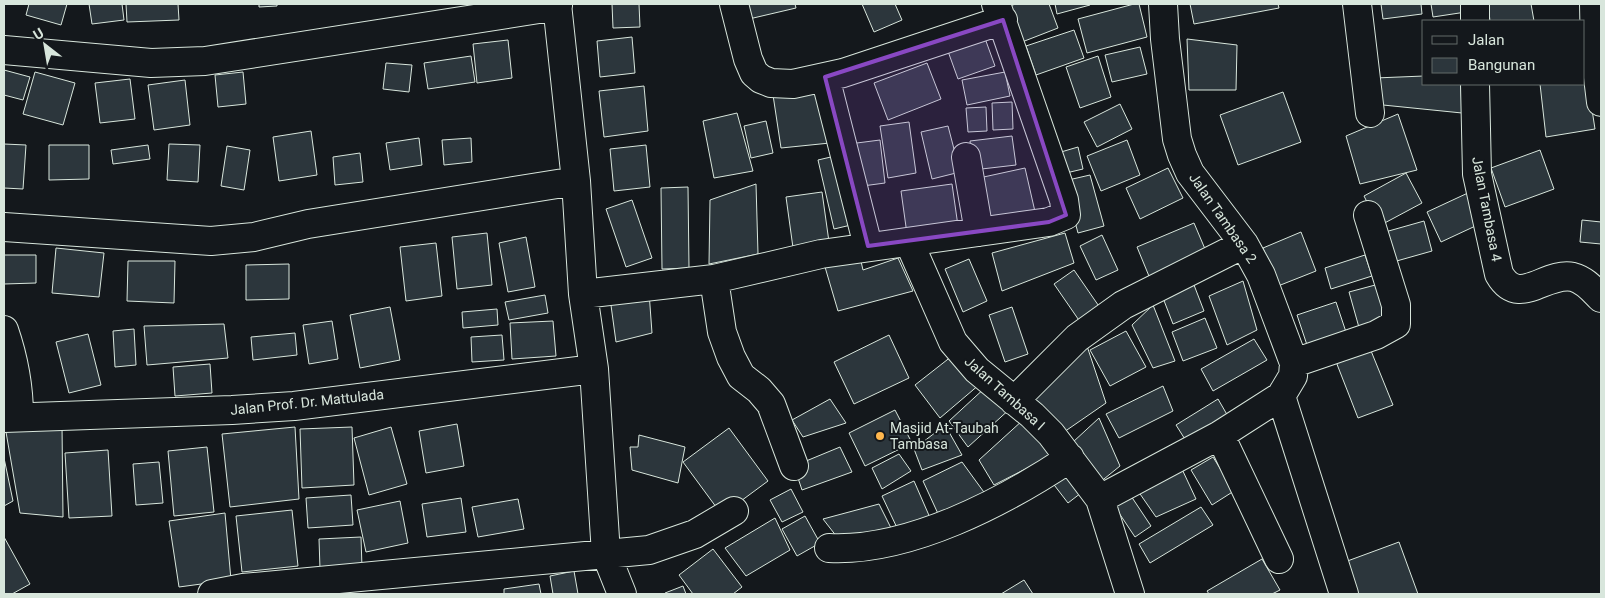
<svg xmlns="http://www.w3.org/2000/svg" width="1605" height="598" font-family="Roboto,sans-serif">
<rect width="100%" height="100%" fill="#14181c"/>
<path fill="#2c363c" stroke="#d8e6dc" d="M29 4H67L61 25 26 15Z
M89 4H122L124 20 92 24Z
M126 4H178L179 20 127 22Z
M259 4H277V6L259 7Z
M612 4H639L640 27 613 28Z
M746 4H795L796 8 749 19Z
M862 4H895L902 20 874 32Z
M1016 4H1049L1058 28 1022 42 1009 6Z
M1055 4H1089L1090 5 1057 14Z
M1134 4H1139L1147 37 1087 53 1078 19Z
M1190 4H1278L1279 8 1194 24Z
M1381 4H1421L1422 14 1383 19Z
M1431 4H1465L1466 12 1433 17Z
M1488 4H1531L1534 21H1490Z
M982 30 995 66 958 79 945 43Z
M1074 30 1084 58 1036 75 1026 46Z
M632 37 635 73 600 77 597 41Z
M1187 39 1237 45 1236 90H1189Z
M508 40 512 78 477 83 473 44Z
M1140 47 1147 74 1112 82 1105 55Z
M471 56 475 82 428 89 424 63Z
M1098 56 1111 97 1080 108 1066 67Z
M1584 58 1595 129 1546 137 1540 84H1584Z
M386 63 412 65 409 92 383 89Z
M927 63 941 99 888 120 874 83Z
M4 70 30 77 23 100 4 95Z
M35 72 75 83 63 125 23 114Z
M243 72 246 104 218 107 215 75Z
M1005 72 1010 96 967 105 962 80Z
M1424 76V84H1461L1462 113 1383 105 1375 78Z
M130 79 135 119 100 123 95 83Z
M185 80 190 125 154 130 148 85Z
M822 84 830 143 781 148 773 95Z
M644 86 648 131 604 137 599 91Z
M1283 92 1301 142 1238 165 1220 115Z
M1012 102 1013 129 993 130 992 103Z
M1120 104 1132 129 1097 147 1084 122Z
M986 107 987 131 968 132 966 108Z
M737 113 753 171 714 178 703 121Z
M1398 114 1417 170 1360 184 1346 136Z
M766 121 773 153 751 158 744 126Z
M909 122 916 173 888 178 880 126Z
M948 126 960 172 932 179 921 132Z
M311 131 317 175 279 181 273 137Z
M1012 136 1016 165 973 170 970 141Z
M419 138 422 165 390 170 386 143Z
M471 138 472 162 444 165 442 140Z
M880 140 885 183 855 187 849 144Z
M1127 140 1140 175 1101 191 1087 156Z
M4 144 26 145 23 189 4 188Z
M169 144 200 145 198 182 167 180Z
M49 145H89V179L49 180Z
M148 145 150 159 113 164 111 150Z
M646 145 650 187 614 191 610 149Z
M227 146 250 150 244 190 221 186Z
M1078 147 1083 169 1066 173 1061 152Z
M1540 150 1554 189 1505 207 1491 168Z
M360 153 363 182 335 185 333 157Z
M835 156 851 225 834 229 818 160Z
M1025 168 1036 216 989 226 979 178Z
M1168 168 1183 198 1140 219 1126 188Z
M1406 173 1422 203 1379 226 1364 196Z
M1090 175 1104 226 1078 233 1064 181Z
M756 184 758 254 709 264 710 200Z
M952 184 958 226 907 234 901 191Z
M688 187 689 268 662 269 661 188Z
M822 192 830 249 794 255 786 197Z
M1470 192 1484 222 1441 242 1427 212Z
M632 200 652 258 626 267 606 209Z
M1582 220 1601 222V244L1580 242Z
M1424 221 1432 251 1386 264 1378 234Z
M1194 223 1208 256 1151 281 1137 247Z
M1301 232 1316 271 1278 286 1263 248Z
M487 233 492 285 457 289 452 237Z
M1065 233 1074 263 1002 291 992 253Z
M1102 235 1118 270 1096 280 1080 246Z
M526 237 535 287 508 292 499 243Z
M436 243 442 296 406 301 400 247Z
M56 248 104 253 99 297 52 293Z
M4 255H36V283L4 284Z
M1365 255 1372 276 1331 289 1325 268Z
M860 257 863 270 898 258 913 291 838 311 825 267Z
M969 259 987 301 963 312 945 269Z
M128 261H175L174 303 127 301Z
M289 264V299L246 300V265Z
M1074 270 1105 315 1085 329 1054 284Z
M1243 281 1257 330 1227 345 1209 296Z
M1379 284 1390 323 1360 331 1349 292Z
M1194 285 1204 311 1173 324 1163 298Z
M649 292 652 333 616 342 610 298Z
M545 295 548 313 509 320 505 302Z
M1336 302 1347 335 1308 348 1297 315Z
M1153 305 1175 361 1153 368 1132 325Z
M390 307 400 360 360 368 350 315Z
M1012 307 1028 354 1005 362 989 315Z
M497 309 498 325 463 328 462 312Z
M1205 318 1217 348 1183 361 1172 332Z
M332 321 338 359 309 364 303 325Z
M553 321 556 356 512 359 510 323Z
M224 324 228 358 147 365 144 326Z
M134 329 136 365 115 367 113 331Z
M1126 331 1146 367 1110 386 1090 350Z
M295 333 297 355 253 360 251 337Z
M88 334 101 385 69 393 56 342Z
M502 335 504 360 472 362 471 337Z
M889 335 909 378 854 404 834 362Z
M1254 339 1267 360 1213 391 1201 369Z
M1367 341 1393 405 1358 418 1333 354Z
M1086 343 1106 403 1064 432 1027 402Z
M952 356 980 384 940 418 915 385Z
M210 364 212 393 175 396 173 367Z
M987 386 1012 407 968 447 949 421Z
M1163 386 1173 411 1119 438 1106 414Z
M830 399 846 423 803 437 792 420Z
M1218 399 1229 418 1188 444 1176 425Z
M895 410 912 443 865 466 849 433Z
M1099 418 1120 466 1099 483 1073 442Z
M1023 420 1055 454 994 485 979 460Z
M457 424 464 466 426 473 419 431Z
M62 425 63 517 20 513 6 432Z
M945 425 962 455 922 470 914 449Z
M295 427 299 499 230 507 222 434Z
M352 427 354 485 302 488 300 429Z
M391 427 407 484 369 495 354 438Z
M729 428 768 481 722 515 683 462Z
M639 435 685 447 678 483 632 470 630 447H638Z
M207 447 214 512 174 516 168 451Z
M840 447 852 472 802 490 794 466Z
M108 450 112 516 69 518 65 453Z
M899 454 911 471 882 489 872 468Z
M1213 457 1234 491 1212 505 1191 470Z
M4 458 13 501 4 506Z
M159 462 163 503 136 505 133 464Z
M962 462 986 495 940 518 923 481Z
M1061 467 1081 493 1068 503 1048 477Z
M1181 467 1196 499 1156 517 1138 491Z
M914 481 931 520 899 532 882 496Z
M791 489 803 512 782 522 770 500Z
M351 495 353 525 308 528 306 498Z
M1131 496 1151 526 1135 537 1115 507Z
M461 498 466 532 427 537 422 504Z
M518 499 524 529 478 537 472 507Z
M400 501 408 543 366 552 357 510Z
M879 504 892 530 837 537 823 519Z
M1201 507 1213 525 1150 563 1139 544Z
M292 510 298 566 242 572 236 516Z
M225 513 231 580 179 587 169 521Z
M805 516 820 543 797 556 782 529Z
M775 518 790 550 746 576 725 548Z
M4 537 30 584 12 594H4Z
M361 537 362 568 320 569 319 539Z
M1399 542 1418 594H1353L1342 563Z
M713 549 742 587 733 594H693L679 575Z
M1262 559 1280 590 1272 594H1209L1207 591Z
M574 571 578 594H553L550 576Z
M1024 580 1033 594H1001Z
M539 584 541 594H504V589Z
M683 586 686 594H665V593Z"/>
<g fill="none" stroke-linecap="round" stroke-linejoin="round">
<g stroke="#d8e6dc" stroke-width="30">
<path id="minor" d="M557 4 576 181 583 294 594 369 606 554 622 594
M734 4 748 59 754 73 761 79 771 83 793 84 843 73 1003 20
M1357 4 1370 113
M1594 4 1595 52 1601 102
M1475 21V4
M4 50 151 63 205 61 558 6
M825 77 868 246
M1475 84 1477 174 1499 274C1519 309 1545 271 1573 277 1585 280 1593 290 1601 298
M966 157 979 232
M4 227 211 241 254 237 308 224 576 181
M909 242 953 342 977 370 1032 415 1051 434 1100 499 1130 594
M714 279 722 332 731 357 741 376 759 390 771 404 794 466
M583 294 714 279 821 254 1049 222 1066 215 1064 200 996 4
M4 330C14 359 19 385 19 416
M1294 363 1376 335 1396 324V305L1368 215
M1281 396 1344 594
M1014 401 1077 338 1123 305 1244 244
M4 418 232 410 294 406 594 369
M1220 435 1279 559
M1100 499 1220 435 1281 396 1293 376 1294 363 1261 275 1244 244 1190 173 1182 155 1177 139 1165 39 1163 4
M829 548C909 552 1004 502 1070 458
M212 594 243 588 649 550 695 534 734 511"/>
</g>
<use href="#minor" stroke="#14181c" stroke-width="28"/>
</g>
<path fill="#8948c3" fill-opacity="0.2" stroke="#8948c3" stroke-width="4" stroke-linejoin="round" d="M1003 20 1066 215 1049 222 868 246 825 77Z"/>
<circle fill="#ffb74d" stroke="#14181c" stroke-width="2" cx="880" cy="436" r="5"/>
<g text-anchor="middle" dominant-baseline="central" stroke-width="4" stroke-linejoin="round" paint-order="stroke">
<g font-size="14" fill="#d8e6dc" stroke="#14181c">
<text transform="translate(1487 209) rotate(79)">Jalan Tambasa 4</text>
<text transform="translate(1223 218) rotate(55)">Jalan Tambasa 2</text>
<text transform="translate(1005 393) rotate(42)">Jalan Tambasa I</text>
<text transform="translate(307 402) rotate(-6)">Jalan Prof. Dr. Mattulada</text>
</g>
<g font-size="14" fill="#d8e6dc" stroke="#14181c" text-anchor="start">
<text x="890" y="428">Masjid At-Taubah<tspan x="890" dy="16">Tambasa</tspan></text>
</g>
</g>
<rect width="1605" height="598" fill="none" stroke="#d8e6dc" stroke-width="10"/>
<rect x="1422" y="20" width="162" height="65" fill="#14181c" stroke="#626a69"/>
<rect x="1432" y="36" width="25" height="8" fill="#14181c" stroke="#626a69"/>
<text x="1468" y="45" font-size="15" fill="#d8e6dc">Jalan</text>
<rect x="1432" y="58" width="25" height="15" fill="#2c363c" stroke="#626a69"/>
<text x="1468" y="70" font-size="15" fill="#d8e6dc">Bangunan</text>
<g transform="translate(45 45) rotate(329)" stroke="#14181c" stroke-width="4" paint-order="stroke">
<path d="M0-4L9 19L0 12L-9 19Z" fill="#d8e6dc"/>
<text y="-8" font-size="14" font-weight="bold" text-anchor="middle" fill="#d8e6dc">U</text>
</g>
</svg>
